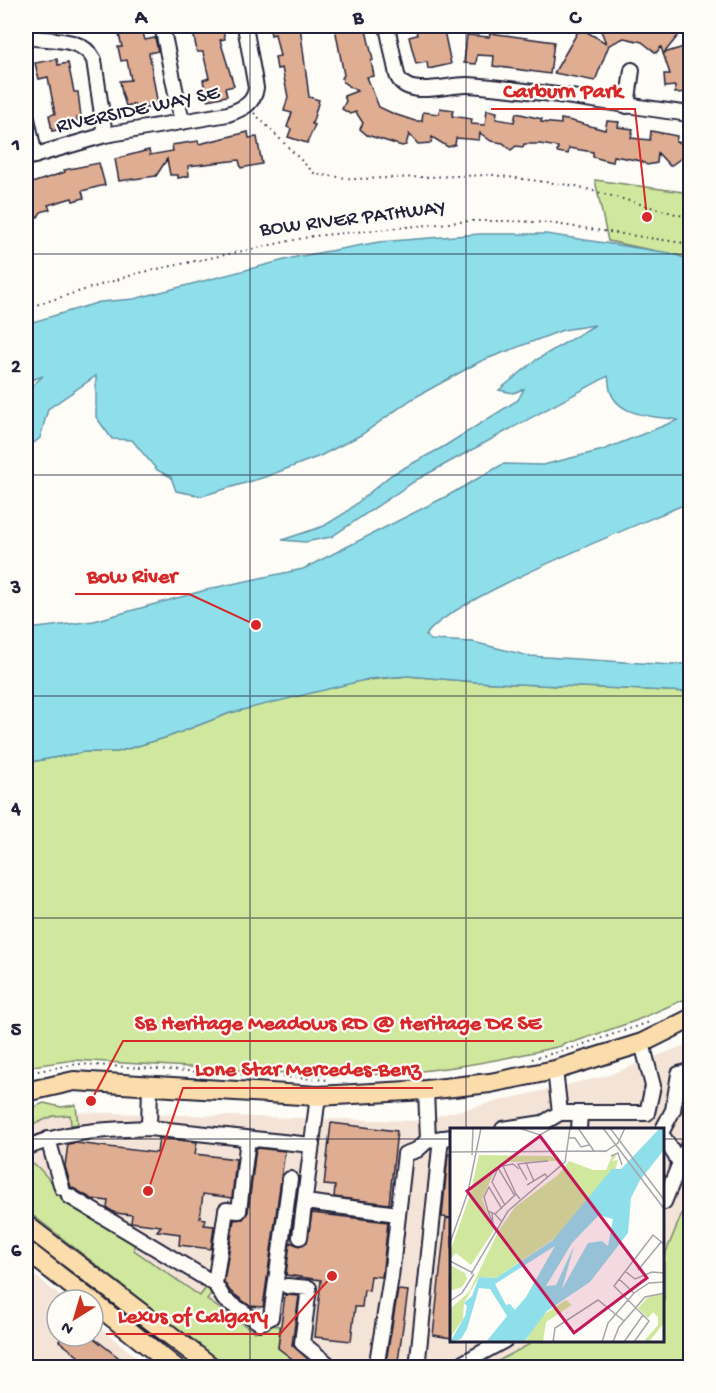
<svg xmlns="http://www.w3.org/2000/svg" width="716" height="1393" font-family="'Gochi Hand',sans-serif">
<rect width="100%" height="100%" fill="#fdfcf7"/>
<filter id="ink" filterUnits="userSpaceOnUse"><feTurbulence type="fractalNoise" baseFrequency=".0167" numOctaves="2"/><feDisplacementMap in="SourceGraphic" scale="12" xChannelSelector="R" yChannelSelector="G"/><feConvolveMatrix kernelMatrix="1 2 1 2 8 2 1 2 1" color-interpolation-filters="sRGB"/></filter>
<g filter="url(#ink)">
<path fill="#f4e4d8" d="M690 1043V1194L664 1257V1129H452V1340L557 1341 508 1367H286L26 1170V1118L31 1111 415 1121 609 1075Z
M26 1268 65 1300H57V1336H93V1322L149 1367H26Z"/>
<path fill="#cfe89d" stroke="#78856c" stroke-width="1.5" d="M595 180 690 193V258L608 241Z
M408 676 476 682 690 692V997L635 1021 574 1042 564 1043 561 1046C488 1063 416 1076 341 1075 335 1075 330 1072 323 1072L320 1075 74 1060 26 1067V763L84 752H117L168 737 230 713 348 682Z
M44 1103 61 1107 76 1105 78 1124 71 1125 70 1115 53 1116 35 1124 33 1117 26 1120V1110Z
M26 1160 38 1167 56 1187 134 1242V1250L200 1296 207 1286 213 1290 207 1300 255 1332 262 1324 280 1326 278 1348 304 1367H227L26 1210Z
M690 1194V1367H487L530 1344 529 1341 664 1340V1257Z"/>
<path fill="#8fdfeb" stroke="#6393a5" stroke-width="1.5" d="M480 234H546L670 253 690 260V502C645 522 442 602 426 636L431 640 473 642 529 656 672 665 690 663V692L476 682 408 676 369 679 230 713 168 737 117 752H84L26 763V626L37 628 94 621 213 588 303 569 449 495 503 464 543 465 603 450 678 420C657 416 618 418 610 390 609 386 609 380 608 376L418 479 331 537 305 542 282 540 324 526 345 513 391 475 443 447 518 400 524 389 513 393 499 390 536 360 595 325 563 330 481 361 412 399 361 435 320 456 265 477 202 496 176 491 171 477 157 470 132 440 112 439 96 417V376L48 409 40 438 26 449V391L43 376 26 382V324L100 302 134 299 296 257 379 242Z"/>
<path fill="#dfad91" stroke="#22223b" stroke-width="1.5" d="M133 26H141L145 40 155 38 158 51 149 53 158 106 136 110 134 104 126 106 122 93 120 81 131 80 127 60 121 61 118 47H122L118 30Z
M192 26H222L225 39 220 40 234 86 225 88 227 96 207 100 203 80 209 78 203 52H197Z
M269 26H300L309 97 319 100 312 124 315 125 307 143 288 137 291 129 287 127 292 113 284 111 288 97 282 68 277 69 275 57 280 56 275 34 271 35Z
M347 26H365L373 60 371 61 374 76 367 77 379 107 394 114 415 121H422L423 112 439 114 440 108 453 110 452 116 472 119 471 124 485 125 487 110 497 112 496 119 514 122 516 113 542 119 541 122 561 124V119L572 121 605 130 607 121 619 122 618 127 633 129 631 138 650 140 651 131 677 136 676 142 690 144V152L670 166 658 153 657 163 647 165 641 161 614 156 613 162 604 160 593 157V152L569 148 568 154 557 152 558 147 540 144H524L523 147 516 146 511 150 503 143 491 141 480 133 479 140 456 138 455 145 448 147 432 137 431 143 418 144 409 134 406 145 402 146 367 135 360 129 363 123 356 112 350 114 342 109 346 101 344 96 357 91 343 82 342 78 344 75 335 28Z
M435 26H443L451 64 428 69 427 62 416 64 409 37 417 35 416 29Z
M599 26H675L681 32 664 53 690 45V92L675 93V86L665 87 664 74H670L661 47 656 53 642 42 624 38 609 45 595 81 554 73 580 28 606 43Z
M490 33 554 42 550 74 493 66 494 56 477 55 476 64 464 63 467 35 489 37Z
M57 59 58 65 68 63 74 92H78L81 117 77 118 78 126 52 131 49 115 55 114 48 77 39 79 35 63Z
M248 132 249 138 257 137 262 164 241 168 239 160 188 166 189 176 178 178V175H170L167 159 156 176 119 181 115 159 149 150 150 155 173 151 172 145 198 141 199 144Z
M99 163 105 185 82 191 84 198 73 201 72 198 48 205 50 209 41 212 38 217 31 213 26 215V185L65 172 64 170Z
M331 1123 397 1131 389 1204 334 1197 335 1186 324 1185Z
M159 1138 197 1142 195 1154 236 1159 232 1198 203 1194 200 1218 205 1219 204 1225 214 1226 211 1249 179 1245 180 1234 157 1231 161 1226 131 1222 132 1215 115 1213 107 1208 108 1201 92 1199 71 1187 65 1166 68 1144 76 1143 157 1153Z
M256 1148 285 1151 263 1307 250 1306 230 1291 224 1282 234 1220 243 1219 248 1212Z
M448 1154 452 1155V1218L442 1217Z
M312 1213 388 1222 382 1277 371 1276 369 1291 364 1290 362 1307H355L351 1341 315 1337 321 1280 286 1275 290 1242 299 1246 307 1242Z
M446 1218 452 1219V1338L433 1335Z
M398 1290 408 1291 397 1368H385Z
M285 1295 299 1296 292 1345 318 1368H304L278 1348Z
M63 1336H91L132 1368H93L59 1341Z"/>
<g fill="none" stroke-linecap="round" stroke-linejoin="round">
<g stroke="#22223b" stroke-width="18">
<path id="minor" d="M162 26 182 122
M387 26 397 75C406 100 448 84 468 85 542 90 617 105 690 114
M26 37C49 41 82 36 94 60L105 135
M627 106 632 70
M26 114 35 156
M26 158 105 135 228 114C242 109 254 104 256 88L245 26
M555 1070 560 1113
M150 1084 149 1128 312 1145
M426 1090 428 1140 452 1137
M503 1129 543 1123 560 1113H647L653 1086 642 1043
M579 1129 580 1113
M663 1129 673 1110 679 1074 690 1071
M664 1138 680 1163 690 1142
M48 1139 62 1188
M31 1146C70 1130 108 1130 149 1128
M69 1196 215 1284 226 1210 239 1211 248 1139
M305 1202 398 1214
M664 1202 680 1163
M300 1237 318 1096
M215 1284 224 1299 260 1323 271 1317 290 1179
M287 1286 309 1288 302 1343 333 1368
M376 1368 391 1277 405 1154 417 1150 428 1140
M417 1368 441 1138
M454 1368 505 1340"/>
</g>
<g stroke="#22223b" stroke-width="22">
<path id="major" d="M26 1092 74 1081 318 1096 426 1090 490 1083 555 1070 642 1043 690 1019
M26 1225 213 1368
M26 1250 90 1300
M93 1302 176 1368"/>
</g>
<path stroke="#22223b" stroke-width="2" stroke-dasharray="1.5 4.5" stroke-linecap="butt" d="M254 113 315 174 355 179 493 175 576 186 690 218
M26 308 139 273 313 236 470 221H516L549 223 690 244
M532 1059 572 1048 650 1022
M26 1073 78 1064 330 1080"/>
<use href="#minor" stroke="#fdfcf7" stroke-width="14"/>
<use href="#major" stroke="#fbddab" stroke-width="18"/>
</g>
</g>
<path fill="none" stroke="#22223b" stroke-width="1.5" stroke-opacity="0.55" d="M250 26V1368M466 26V1129M26 254H690M26 475H690M26 696H690M26 918H690M26 1139H452M664 1139H690M466 1340V1368"/>
<g text-anchor="middle" dominant-baseline="central" stroke-width="4.5" stroke-linejoin="round" paint-order="stroke">
<g font-size="21" fill="#22223b" stroke="#fdfcf7">
<text transform="translate(138 111) rotate(-12)">RIVERSIDE WAY SE</text>
<text transform="translate(353 220) rotate(-7)">BOW RIVER PATHWAY</text>
</g>
</g>
<g transform="translate(450 1128)">
<rect width="214" height="214" fill="#fdfcf7"/>
<path d="M29 27 101 28 111 34 109 38 104 43 109 37 106 33 57 34 47 38 32 71 44 102 21 137 6 125 0 131V124L20 67ZM167 27 162 33 168 32 165 43 162 42 105 110 46 150 29 149 14 175 13 191 0 210V181L19 164 49 102 65 79 108 47 119 33 143 42H156L162 28ZM0 137 15 145 17 151 12 159 0 163ZM209 166 214 167V195L199 214H193L208 197V189L203 184 198 190 188 180 197 170ZM116 172 122 177 96 194 93 214H75L90 189Z" fill="#cfe89d"/>
<path d="M210 0H214V22L190 52 181 70 178 105 140 154 97 183 74 214H36L57 188 40 161 29 160 17 201 11 211 0 214 15 188 17 178 14 175 22 168 29 149 46 150 103 112 162 41H171ZM149 87 163 91 158 118 152 113 138 115 112 161 124 118 106 157 96 158 122 115ZM105 118 76 169 65 182 60 176 56 177 45 156Z" fill="#8fdfeb" fill-rule="evenodd"/>
<path fill="none" stroke="#a5a5ac" stroke-width="1.5" d="M69 0 90 7 102 0M128 0 144 23M153 0 215 82M160 0 215 73M118 10H125L131 19 139 17M0 24 156 23M155 24 168 15 175 0M22 27 23 0M161 28 168 25 172 37M76 35 68 36 77 52M84 53 76 35 98 33M77 57 95 46 98 50M66 66 53 38 63 36 69 41M55 77 42 54 48 40 65 68M38 83 34 69 39 59 52 81M42 85 43 96 38 83 45 86M51 93 45 86 66 66 70 71M0 115 18 64 31 0M0 133 23 145M188 142 212 113M176 144 185 151 202 144 215 145M21 146 58 83 115 34 120 0M169 151 184 165M0 173 12 165 24 146M103 214 105 200 148 172 174 193M152 214 158 195 184 165 199 155 215 154M163 214 169 199 195 169 215 165M174 214 193 187M184 214 199 193 164 158 203 107 215 117"/>
<path fill="#c2185b" fill-opacity="0.15" stroke="#c2185b" stroke-width="3" d="M90 8 197 150 124 205 17 63Z"/>
<rect width="214" height="214" fill="none" stroke="#22223b" stroke-width="3"/>
</g>
<path fill="none" stroke="#d62828" stroke-width="2" d="M647 217L635 109H491M256 625L189 594H75M91 1101L123 1041H554M148 1191L183 1088H433M332 1276L280 1334H106"/>
<g fill="#d62828" stroke="#fdfcf7" stroke-width="2">
<circle cx="647" cy="217" r="6"/>
<circle cx="256" cy="625" r="6"/>
<circle cx="91" cy="1101" r="6"/>
<circle cx="148" cy="1191" r="6"/>
<circle cx="332" cy="1276" r="6"/>
</g>
<g font-size="22" text-anchor="middle" font-weight="bold" fill="#d62828" stroke="#fdfcf7" stroke-width="4.5" stroke-linejoin="round" paint-order="stroke">
<text x="563" y="97">Carburn Park</text>
<text x="132" y="582">Bow River</text>
<text x="338" y="1029">SB Heritage Meadows RD @ Heritage DR SE</text>
<text x="308" y="1075">Lone Star Mercedes-Benz</text>
<text x="193" y="1322">Lexus of Calgary</text>
</g>
<rect width="716" height="1393" fill="none" stroke="#fdfcf7" stroke-width="66"/>
<g transform="translate(75 1318) rotate(217)"><circle r="28" fill="#fdfcf7" stroke="#a5a5ac" stroke-width="1.5"/>
<path d="M0-4.5L10 22L0 15L-10 22Z" fill="#c8321e"/>
<text y="-9" font-size="16" font-weight="bold" text-anchor="middle" fill="#22223b">N</text>
</g>
<rect x="33" y="33" width="650" height="1327" fill="none" stroke="#22223b" stroke-width="2"/>
<g font-size="20" text-anchor="middle" font-weight="bold" fill="#22223b">
<text x="141" y="23">A</text>
<text x="358" y="23">B</text>
<text x="575" y="23">C</text>
<text x="16" y="150">1</text>
<text x="16" y="372">2</text>
<text x="16" y="593">3</text>
<text x="16" y="814">4</text>
<text x="16" y="1035">5</text>
<text x="16" y="1256">6</text>
</g>
</svg>
